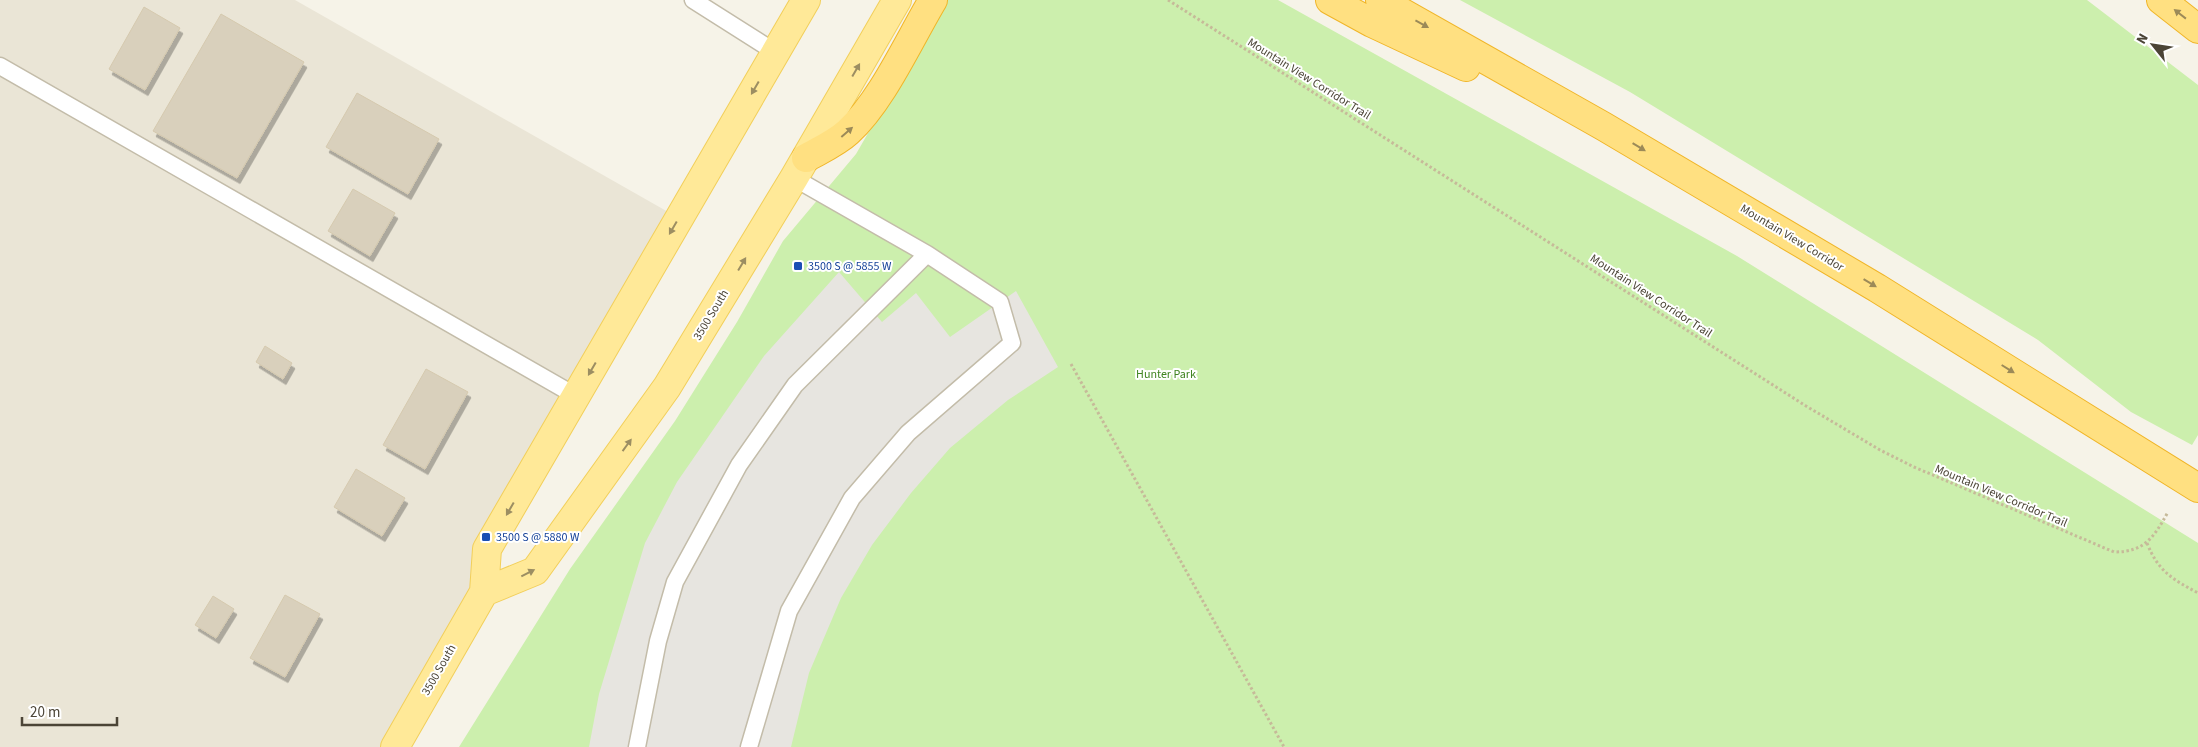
<svg xmlns="http://www.w3.org/2000/svg" width="2198" height="747" font-family="'Source Sans 3',sans-serif">
<defs>
<filter id="shadow"><feDropShadow dx="3" dy="5.5" stdDeviation="0" flood-color="#0004"/></filter>
</defs>
<rect width="100%" height="100%" fill="#f6f3e8"/>
<path fill="#eae5d6" d="M0 0H295L684 221 385 747H0Z"/>
<path fill="#ccefad" d="M945 0H1278L1737 256 2198 543V747H459L570 569 675 421 737 322 783 241 856 154Z
M1460 0H2087L2198 85V435L2192 445 2131 412 2038 340 1630 92Z"/>
<path fill="#e7e5e0" d="M839 272 882 322 916 293 950 337 1016 291 1058 367 1008 400 950 448 911 493 872 545 841 598 809 673 791 747H589L599 694 645 543 677 482 764 356Z"/>
<path fill="#d9d0bc" stroke="#d5c9ae" filter="url(#shadow)" d="M144 7 180 28 145 90 109 69Z
M221 14 304 62 237 178 153 131Z
M357 93 439 139 408 194 326 147Z
M353 189 395 213 370 256 328 231Z
M265 346 292 363 283 379 256 362Z
M426 369 468 392 425 469 383 445Z
M356 469 405 498 382 536 334 507Z
M285 595 320 614 285 677 250 658Z
M213 596 234 609 216 638 195 625Z"/>
<g fill="none" stroke-linecap="round" stroke-linejoin="round">
<g stroke="#c3bca9" stroke-width="19">
<path id="service" d="M693 0 775 52
M0 66 576 396
M637 747 658 641 675 582 739 465 795 385 927 254
M749 747 789 611 852 498 908 433 1012 343 1000 302 927 254 794 178"/>
</g>
<g stroke="#f2cf5a" stroke-width="30">
<path id="primary" d="M484 592 535 571 667 387 794 178 897 0
M395 747 484 592 487 549 806 0"/>
</g>
<g stroke="#f0b528" stroke-width="30">
<path id="trunk" d="M1330 0 1372 23 1466 67
M1380 0 1603 126 1877 288 2198 488
M2161 0 2198 29
M806 158C820 150 836 143 848 132 882 101 909 40 933 0"/>
</g>
<path stroke="#c6ba99" stroke-width="3" stroke-dasharray="2.5 2.5" stroke-linecap="butt" d="M1168 0 1806 406 1880 450 1914 467 2114 552C2145 552 2154 537 2168 512
M1071 364 1284 747
M2147 543C2158 571 2172 579 2198 593"/>
<use href="#service" stroke="#fff" stroke-width="16"/>
<use href="#primary" stroke="#ffe998" stroke-width="28"/>
<use href="#trunk" stroke="#ffe081" stroke-width="28"/>
</g>
<defs><path id="oneway-solid" d="M-6-.8H1V-3.2L6.5 0L1 3.2V.8H-6Z" transform="scale(1.25)"/></defs>
<g fill="#9c8a58">
<use href="#oneway-solid" transform="translate(2180 14) rotate(-142)"/>
<use href="#oneway-solid" transform="translate(1422 24) rotate(29)"/>
<use href="#oneway-solid" transform="translate(847 132) rotate(-41)"/>
<use href="#oneway-solid" transform="translate(1639 147) rotate(31)"/>
<use href="#oneway-solid" transform="translate(1870 283) rotate(31)"/>
<use href="#oneway-solid" transform="translate(2008 369) rotate(32)"/>
</g>
<g fill="#9c8e62">
<use href="#oneway-solid" transform="translate(856 70) rotate(-60)"/>
<use href="#oneway-solid" transform="translate(755 88) rotate(120)"/>
<use href="#oneway-solid" transform="translate(673 228) rotate(120)"/>
<use href="#oneway-solid" transform="translate(742 264) rotate(-59)"/>
<use href="#oneway-solid" transform="translate(592 369) rotate(120)"/>
<use href="#oneway-solid" transform="translate(627 445) rotate(-54)"/>
<use href="#oneway-solid" transform="translate(510 509) rotate(120)"/>
<use href="#oneway-solid" transform="translate(528 573) rotate(-27)"/>
</g>
<g fill="#1a4fb4" stroke="#fff" stroke-width="2">
<rect x="793" y="261" width="10" height="10" rx="2.5"/>
<rect x="481" y="532" width="10" height="10" rx="2.5"/>
</g>
<g text-anchor="middle" dominant-baseline="central" stroke-width="4" stroke-linejoin="round" paint-order="stroke">
<g font-size="12" fill="#4b4436" stroke="#fff">
<text transform="translate(1309 79) rotate(32)">Mountain View Corridor Trail</text>
<text transform="translate(1792 238) rotate(31)">Mountain View Corridor</text>
<text transform="translate(1651 296) rotate(33)">Mountain View Corridor Trail</text>
<text transform="translate(711 315) rotate(-59)">3500 South</text>
<text transform="translate(2001 496) rotate(23)">Mountain View Corridor Trail</text>
<text transform="translate(439 670) rotate(-60)">3500 South</text>
</g>
<g font-size="12" fill="#164399" stroke="#fff" text-anchor="start">
<text x="808" y="266">3500 S @ 5855 W</text>
<text x="496" y="537">3500 S @ 5880 W</text>
</g>
<g font-size="12" fill="#3f8421" stroke="#fff">
<text x="1166" y="374">Hunter Park</text>
</g>
</g>
<g transform="translate(2153 45) rotate(300)" stroke="#ffffff" stroke-width="4" paint-order="stroke">
<path d="M0-4L9 19L0 12L-9 19Z" fill="#4b4436"/>
<text y="-8" font-size="14" font-weight="bold" text-anchor="middle" fill="#4b4436">N</text>
</g>
<path d="M22 717v8h95v-8" fill="none" stroke="#4b4436" stroke-width="2.5"/>
<text x="30" y="717" font-size="15" fill="#4b4436" stroke="#ffffff" stroke-width="4" paint-order="stroke">20 m</text>
</svg>
